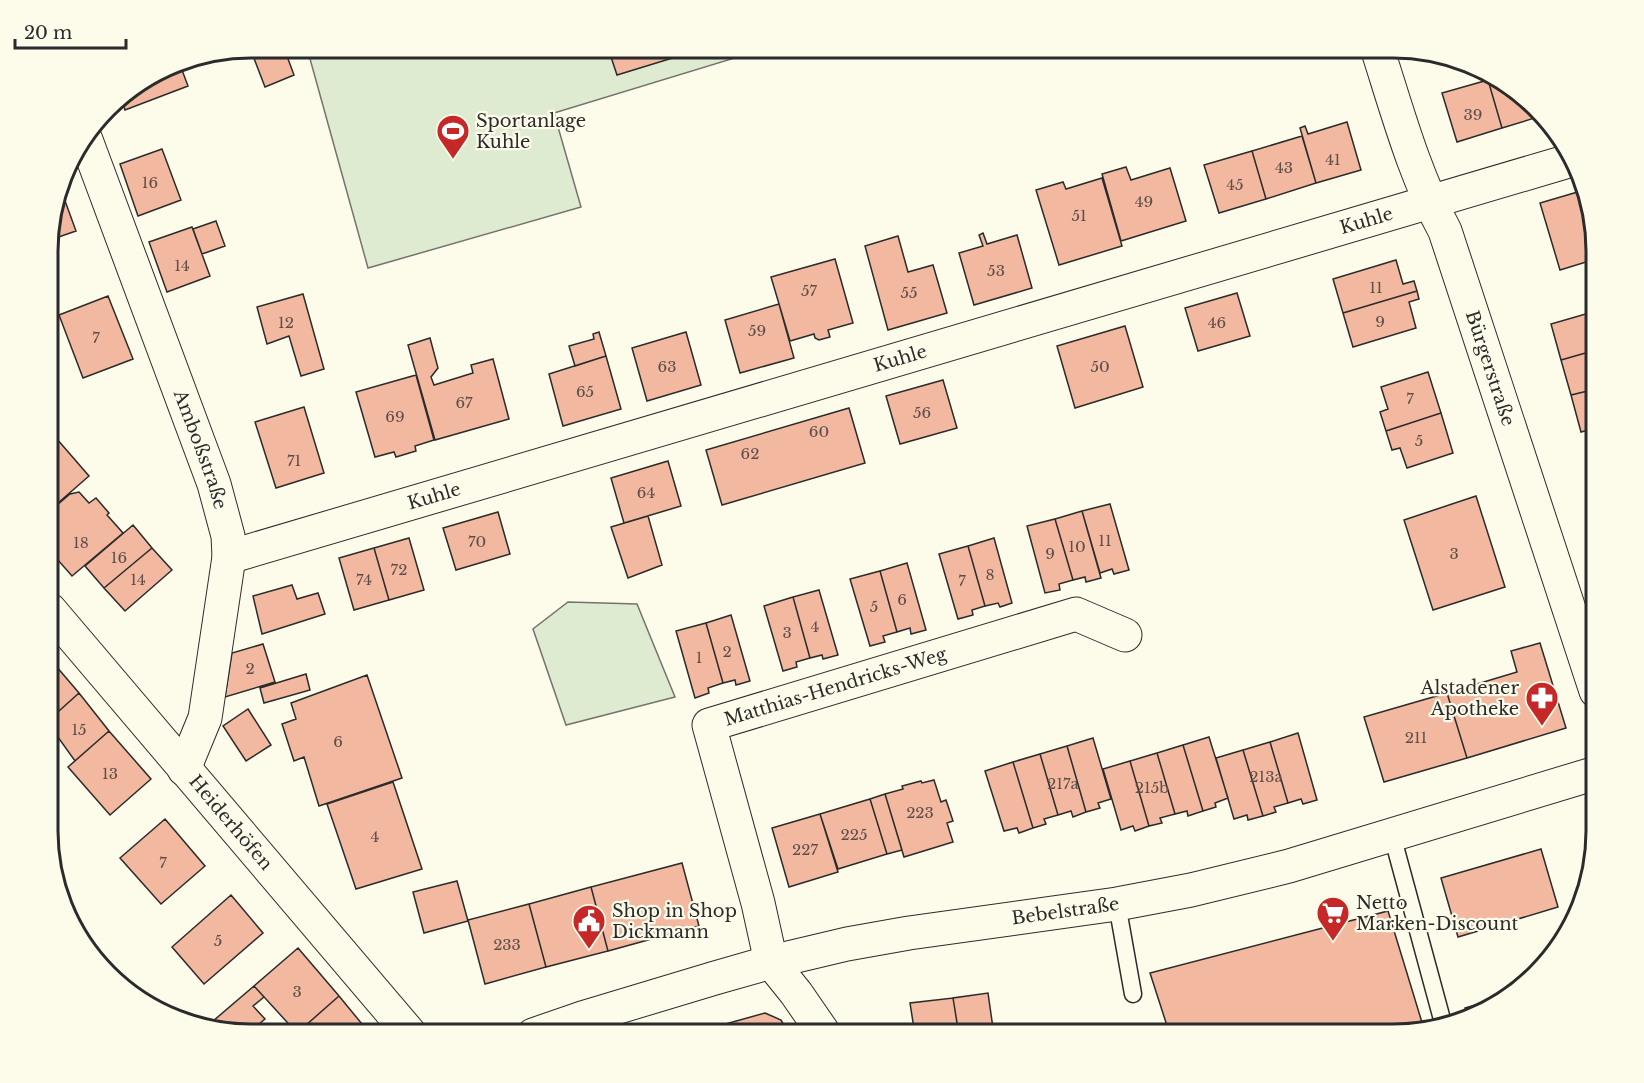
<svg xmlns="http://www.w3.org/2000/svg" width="1644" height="1083" font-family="'Libre Baskerville',serif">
<rect width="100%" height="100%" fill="#fdfbea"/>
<path fill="#deebd1" stroke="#74746e" stroke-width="1.5" d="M307 48H767L554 113 581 207 368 268Z
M568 602 637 604 675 697 566 725 533 629Z"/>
<path fill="#f2b8a0" stroke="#2b2b2b" stroke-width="1.5" d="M250 48H284L294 75 265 87Z
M608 48H688L689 53 617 75Z
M179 62 188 86 125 110 121 96 174 63Z
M1496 78 1506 83 1538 117 1502 128 1488 80Z
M1488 80 1502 128 1457 142 1442 93Z
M1347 122 1361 170 1316 183 1300 128 1305 126 1308 134Z
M1302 136 1316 183 1266 199 1252 151Z
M162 149 181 200 138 216 120 164Z
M1252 151 1266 199 1219 213 1204 165Z
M1126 167 1131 180 1170 168 1186 221 1121 241 1102 174Z
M1102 178 1122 246 1059 265 1036 190 1063 182 1066 189Z
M1581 191 1596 239V259L1560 270 1540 203Z
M64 198 76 231 50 240V225L57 201Z
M216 221 225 246 202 254 193 229Z
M192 227 210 276 167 292 149 242Z
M983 233 987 244 1017 235 1032 288 974 305 959 253 983 246 979 235Z
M898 236 908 272 933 265 947 313 888 330 865 246Z
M835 259 853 323 828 330 830 337 819 340 815 338 814 334 790 341 771 277Z
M1396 260 1403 284 1414 281 1417 291 1343 313 1333 279Z
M1417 291 1419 299 1409 302 1416 328 1353 347 1343 313Z
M1237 293 1250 336 1198 351 1185 308Z
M303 294 324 369 301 376 289 336 267 344 257 307Z
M108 296 133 359 83 378 59 315Z
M779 304 794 358 740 373 725 320Z
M1596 311V350L1561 360 1551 324Z
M1125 326 1143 387 1075 408 1057 346Z
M599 332 606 356 575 366 569 346 594 339 593 334Z
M686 332 701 385 647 401 632 348Z
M430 338 438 368 431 377 434 385 473 373 471 365 493 359 509 419 435 440 408 345Z
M1596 350V389L1571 395 1561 360Z
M606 356 621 409 563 426 549 374Z
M1428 372 1441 413 1386 431 1380 412 1388 409 1381 387Z
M416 375 434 440 415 446 416 451 396 457 394 452 375 457 356 392Z
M943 380 957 428 900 444 886 396Z
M1596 389V428L1581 432 1571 395Z
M304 407 324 473 276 488 255 422Z
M849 408 865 463 722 505 706 450Z
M1441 413 1453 453 1407 468 1400 448 1392 450 1386 431Z
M50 431 89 476 50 510Z
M668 461 681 506 624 523 611 478Z
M79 492 89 503 96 498 109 513 107 515 123 533 72 576 50 551V511L70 494Z
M1476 496 1505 587 1433 610 1404 520Z
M1110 504 1129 570 1114 574 1112 569 1100 573 1082 511Z
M1082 511 1101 578 1086 582 1085 577 1073 580 1055 519Z
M498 512 510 554 456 570 443 528Z
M648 516 662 565 628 578 611 527Z
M1055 519 1073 580 1059 584 1060 590 1045 593 1027 526Z
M133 525 152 548 104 588 85 566Z
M409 538 424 590 389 600 374 548Z
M994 538 1012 603 1000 607 998 603 985 606 968 546Z
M968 546 985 606 972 610 973 615 958 619 939 554Z
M152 548 172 570 125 611 104 588Z
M374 548 389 600 354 610 339 558Z
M907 563 926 630 911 634 910 628 897 632 880 571Z
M880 571 897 632 883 636 885 642 870 646 850 579Z
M292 585 297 599 318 593 325 614 262 634 253 596Z
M819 590 838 655 823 659 822 655 810 658 793 597Z
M793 597 810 658 796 662 797 667 783 671 764 606Z
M731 615 750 681 736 685 735 680 723 683 706 623Z
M706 623 723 683 708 688 709 693 695 698 676 631Z
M1540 643 1566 728 1467 758 1447 693 1517 672 1511 651Z
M263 644 275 682 225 697 232 653Z
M50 659 79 693 50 719Z
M306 674 310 690 264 703 260 688Z
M367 675 402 778 319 806 304 757 294 761 282 724 296 719 291 703Z
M79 693 109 731 75 761 50 726V719Z
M1447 693 1467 758 1384 782 1364 717Z
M248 709 271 745 246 761 223 726Z
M109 731 151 779 110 815 68 767Z
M1298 733 1317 800 1303 804 1301 799 1288 803 1270 742Z
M1209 737 1228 798 1215 803 1216 807 1203 811 1183 745Z
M1093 738 1111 799 1098 803 1100 808 1086 812 1067 746Z
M1270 742 1288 803 1274 807 1276 812 1263 816 1243 750Z
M1183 745 1203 811 1188 816 1187 811 1175 814 1157 753Z
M1067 746 1086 812 1073 817 1071 811 1058 815 1040 754Z
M1243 750 1263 816 1248 820 1247 815 1234 819 1216 758Z
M1157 753 1175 814 1160 818 1162 823 1149 826 1130 761Z
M1040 754 1058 815 1044 819 1046 824 1033 828 1013 762Z
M1130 761 1149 826 1135 831 1133 826 1121 830 1103 769Z
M1013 762 1033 828 1019 833 1017 828 1004 831 985 771Z
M934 780 941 802 946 800 953 821 947 823 953 842 904 857 885 794 903 789 902 786 921 781 922 783Z
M393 782 422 869 356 889 327 804Z
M885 794 902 850 887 854 870 799Z
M870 799 887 854 838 869 820 814Z
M820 814 838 872 789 887 772 828Z
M165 819 205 866 161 904 120 858Z
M1541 849 1558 907 1458 937 1441 878Z
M682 863 699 926 608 951 591 887Z
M457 881 468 921 424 933 413 892Z
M591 887 608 951 546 967 529 904Z
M231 895 263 933 204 984 172 947Z
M529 904 546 967 485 984 468 920Z
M1388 911 1424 1029 1405 1035H1170L1150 973Z
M298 948 339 996 297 1033 254 986Z
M254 986 264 997 253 1006 265 1019 247 1034 206 1027Z
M988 993 994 1035H959L953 998Z
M1508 995 1494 1008 1467 1016 1465 1008Z
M339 996 371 1035H296L297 1033Z
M953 998 959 1035H915L910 1003Z
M765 1013 781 1020 790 1035H686Z"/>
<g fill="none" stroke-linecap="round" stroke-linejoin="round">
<g stroke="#2b2b2b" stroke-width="19">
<path id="lane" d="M1392 835 1443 1023
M1117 904 1133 994"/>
</g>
<g stroke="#2b2b2b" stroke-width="35">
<g id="street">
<path id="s1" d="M1377 48C1397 110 1414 174 1445 231L1596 691"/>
<path id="s2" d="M86 140 214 484 228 536 229 557 205 718 184 769"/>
<path id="s3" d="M229 557 1572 160"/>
<path id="s4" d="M50 610 411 1035"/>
<path id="s5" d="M825 1035 796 993 771 962 758 903 709 725 1076 614 1125 635"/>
</g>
</g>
<g stroke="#2b2b2b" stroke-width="35">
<g id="secondary">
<path id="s6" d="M533 1035 582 1018 715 978 771 962 847 944 909 933 1117 904 1191 890 1289 866 1596 773"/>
</g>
</g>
<use href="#lane" stroke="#fdfbea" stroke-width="16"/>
<use href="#street" stroke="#fdfbea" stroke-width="33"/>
<use href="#secondary" stroke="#fdfbea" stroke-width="33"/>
</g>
<defs>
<g id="stadium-pin" transform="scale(1.725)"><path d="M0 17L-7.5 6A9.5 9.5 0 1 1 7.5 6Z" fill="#c62828" stroke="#fdfbea"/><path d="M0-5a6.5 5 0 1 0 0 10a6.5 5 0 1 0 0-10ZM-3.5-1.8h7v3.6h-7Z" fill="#fff"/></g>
<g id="pharmacy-pin" transform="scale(1.725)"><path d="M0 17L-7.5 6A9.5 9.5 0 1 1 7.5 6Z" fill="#c62828" stroke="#fdfbea"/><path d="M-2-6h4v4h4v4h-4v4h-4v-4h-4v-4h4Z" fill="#fff"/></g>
<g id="supermarket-pin" transform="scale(1.725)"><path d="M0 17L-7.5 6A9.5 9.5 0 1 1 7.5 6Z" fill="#c62828" stroke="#fdfbea"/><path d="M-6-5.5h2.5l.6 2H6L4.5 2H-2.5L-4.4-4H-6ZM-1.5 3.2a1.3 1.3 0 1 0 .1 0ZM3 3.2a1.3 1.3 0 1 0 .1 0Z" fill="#fff"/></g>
<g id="civic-pin" transform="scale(1.725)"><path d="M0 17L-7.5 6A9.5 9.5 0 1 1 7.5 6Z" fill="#c62828" stroke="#fdfbea"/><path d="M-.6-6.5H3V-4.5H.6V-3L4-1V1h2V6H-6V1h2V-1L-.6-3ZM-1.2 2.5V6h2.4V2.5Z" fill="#fff"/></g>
</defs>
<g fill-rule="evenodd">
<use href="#stadium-pin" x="453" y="131"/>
<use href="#pharmacy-pin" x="1542" y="698"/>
<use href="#supermarket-pin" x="1333" y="913"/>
<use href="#civic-pin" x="589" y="921"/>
</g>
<g text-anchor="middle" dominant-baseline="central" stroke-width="4.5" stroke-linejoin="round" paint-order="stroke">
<g font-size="15" fill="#5d4e48">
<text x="1473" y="114">39</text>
<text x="1333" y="159">41</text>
<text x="1284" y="167">43</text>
<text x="150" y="182">16</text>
<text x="1235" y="184">45</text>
<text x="1144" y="201">49</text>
<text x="1079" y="215">51</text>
<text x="182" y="265">14</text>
<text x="996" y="270">53</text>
<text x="1376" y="287">11</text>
<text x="809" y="290">57</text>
<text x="909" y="292">55</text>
<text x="1380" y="321">9</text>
<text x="286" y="322">12</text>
<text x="1217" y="322">46</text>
<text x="757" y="330">59</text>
<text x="96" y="337">7</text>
<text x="667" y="366">63</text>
<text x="1100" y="366">50</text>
<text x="585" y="391">65</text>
<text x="1410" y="398">7</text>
<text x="464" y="402">67</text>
<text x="922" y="412">56</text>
<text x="395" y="416">69</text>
<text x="819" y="431">60</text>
<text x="1419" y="440">5</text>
<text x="750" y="453">62</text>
<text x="294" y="460">71</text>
<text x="646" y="492">64</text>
<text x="1105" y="540">11</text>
<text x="477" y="541">70</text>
<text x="81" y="542">18</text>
<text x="1077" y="546">10</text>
<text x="1050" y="553">9</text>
<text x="1454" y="553">3</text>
<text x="119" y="557">16</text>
<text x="399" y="569">72</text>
<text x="990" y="574">8</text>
<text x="138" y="579">14</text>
<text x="364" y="579">74</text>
<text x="962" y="580">7</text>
<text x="902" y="599">6</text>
<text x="874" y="606">5</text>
<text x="815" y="626">4</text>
<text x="787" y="632">3</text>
<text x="727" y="651">2</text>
<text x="699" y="657">1</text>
<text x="250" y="668">2</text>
<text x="79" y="729">15</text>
<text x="1416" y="737">211</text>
<text x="338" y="741">6</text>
<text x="110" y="773">13</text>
<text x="1266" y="776">213a</text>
<text x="1063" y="783">217a</text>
<text x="1152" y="787">215b</text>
<text x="920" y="812">223</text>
<text x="854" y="834">225</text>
<text x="375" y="836">4</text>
<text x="805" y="849">227</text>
<text x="163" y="862">7</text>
<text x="218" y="940">5</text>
<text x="507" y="944">233</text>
<text x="297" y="991">3</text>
</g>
<g font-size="18" fill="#2b2b2b" stroke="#fdfbea" text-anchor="start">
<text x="476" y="121">Sportanlage<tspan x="476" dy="21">Kuhle</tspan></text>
<text x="1519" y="688" text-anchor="end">Alstadener<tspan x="1519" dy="21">Apotheke</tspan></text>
<text x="1356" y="903">Netto<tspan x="1356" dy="21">Marken-Discount</tspan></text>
<text x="612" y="911">Shop in Shop<tspan x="612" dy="21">Dickmann</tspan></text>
</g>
<g font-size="18" fill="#2b2b2b" stroke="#fdfbea">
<text stroke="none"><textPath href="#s3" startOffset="1186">Kuhle</textPath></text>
<text stroke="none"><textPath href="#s3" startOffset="700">Kuhle</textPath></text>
<text stroke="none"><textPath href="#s1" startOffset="340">Bürgerstraße</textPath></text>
<text stroke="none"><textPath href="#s2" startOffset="330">Amboßstraße</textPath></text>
<text stroke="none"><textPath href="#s3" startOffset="214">Kuhle</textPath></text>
<text stroke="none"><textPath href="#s5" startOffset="468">Matthias-Hendricks-Weg</textPath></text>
<text stroke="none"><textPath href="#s4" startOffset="279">Heiderhöfen</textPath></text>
<text stroke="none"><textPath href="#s6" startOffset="548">Bebelstraße</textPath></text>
</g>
</g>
<path d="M0 0H1644V1083H0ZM251 58H1393A193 193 0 0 1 1586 251V831A193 193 0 0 1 1393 1024H251A193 193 0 0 1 58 831V251A193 193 0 0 1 251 58Z" fill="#fdfbea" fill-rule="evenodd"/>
<path fill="none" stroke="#2b2b2b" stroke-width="3" d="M251 58H1393A193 193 0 0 1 1586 251V831A193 193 0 0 1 1393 1024H251A193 193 0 0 1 58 831V251A193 193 0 0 1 251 58Z"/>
<path d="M15 39v9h111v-9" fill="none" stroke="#2b2b2b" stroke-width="3"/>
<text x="24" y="39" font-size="18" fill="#2b2b2b" stroke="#fdfbea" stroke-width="4.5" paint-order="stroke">20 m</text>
</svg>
